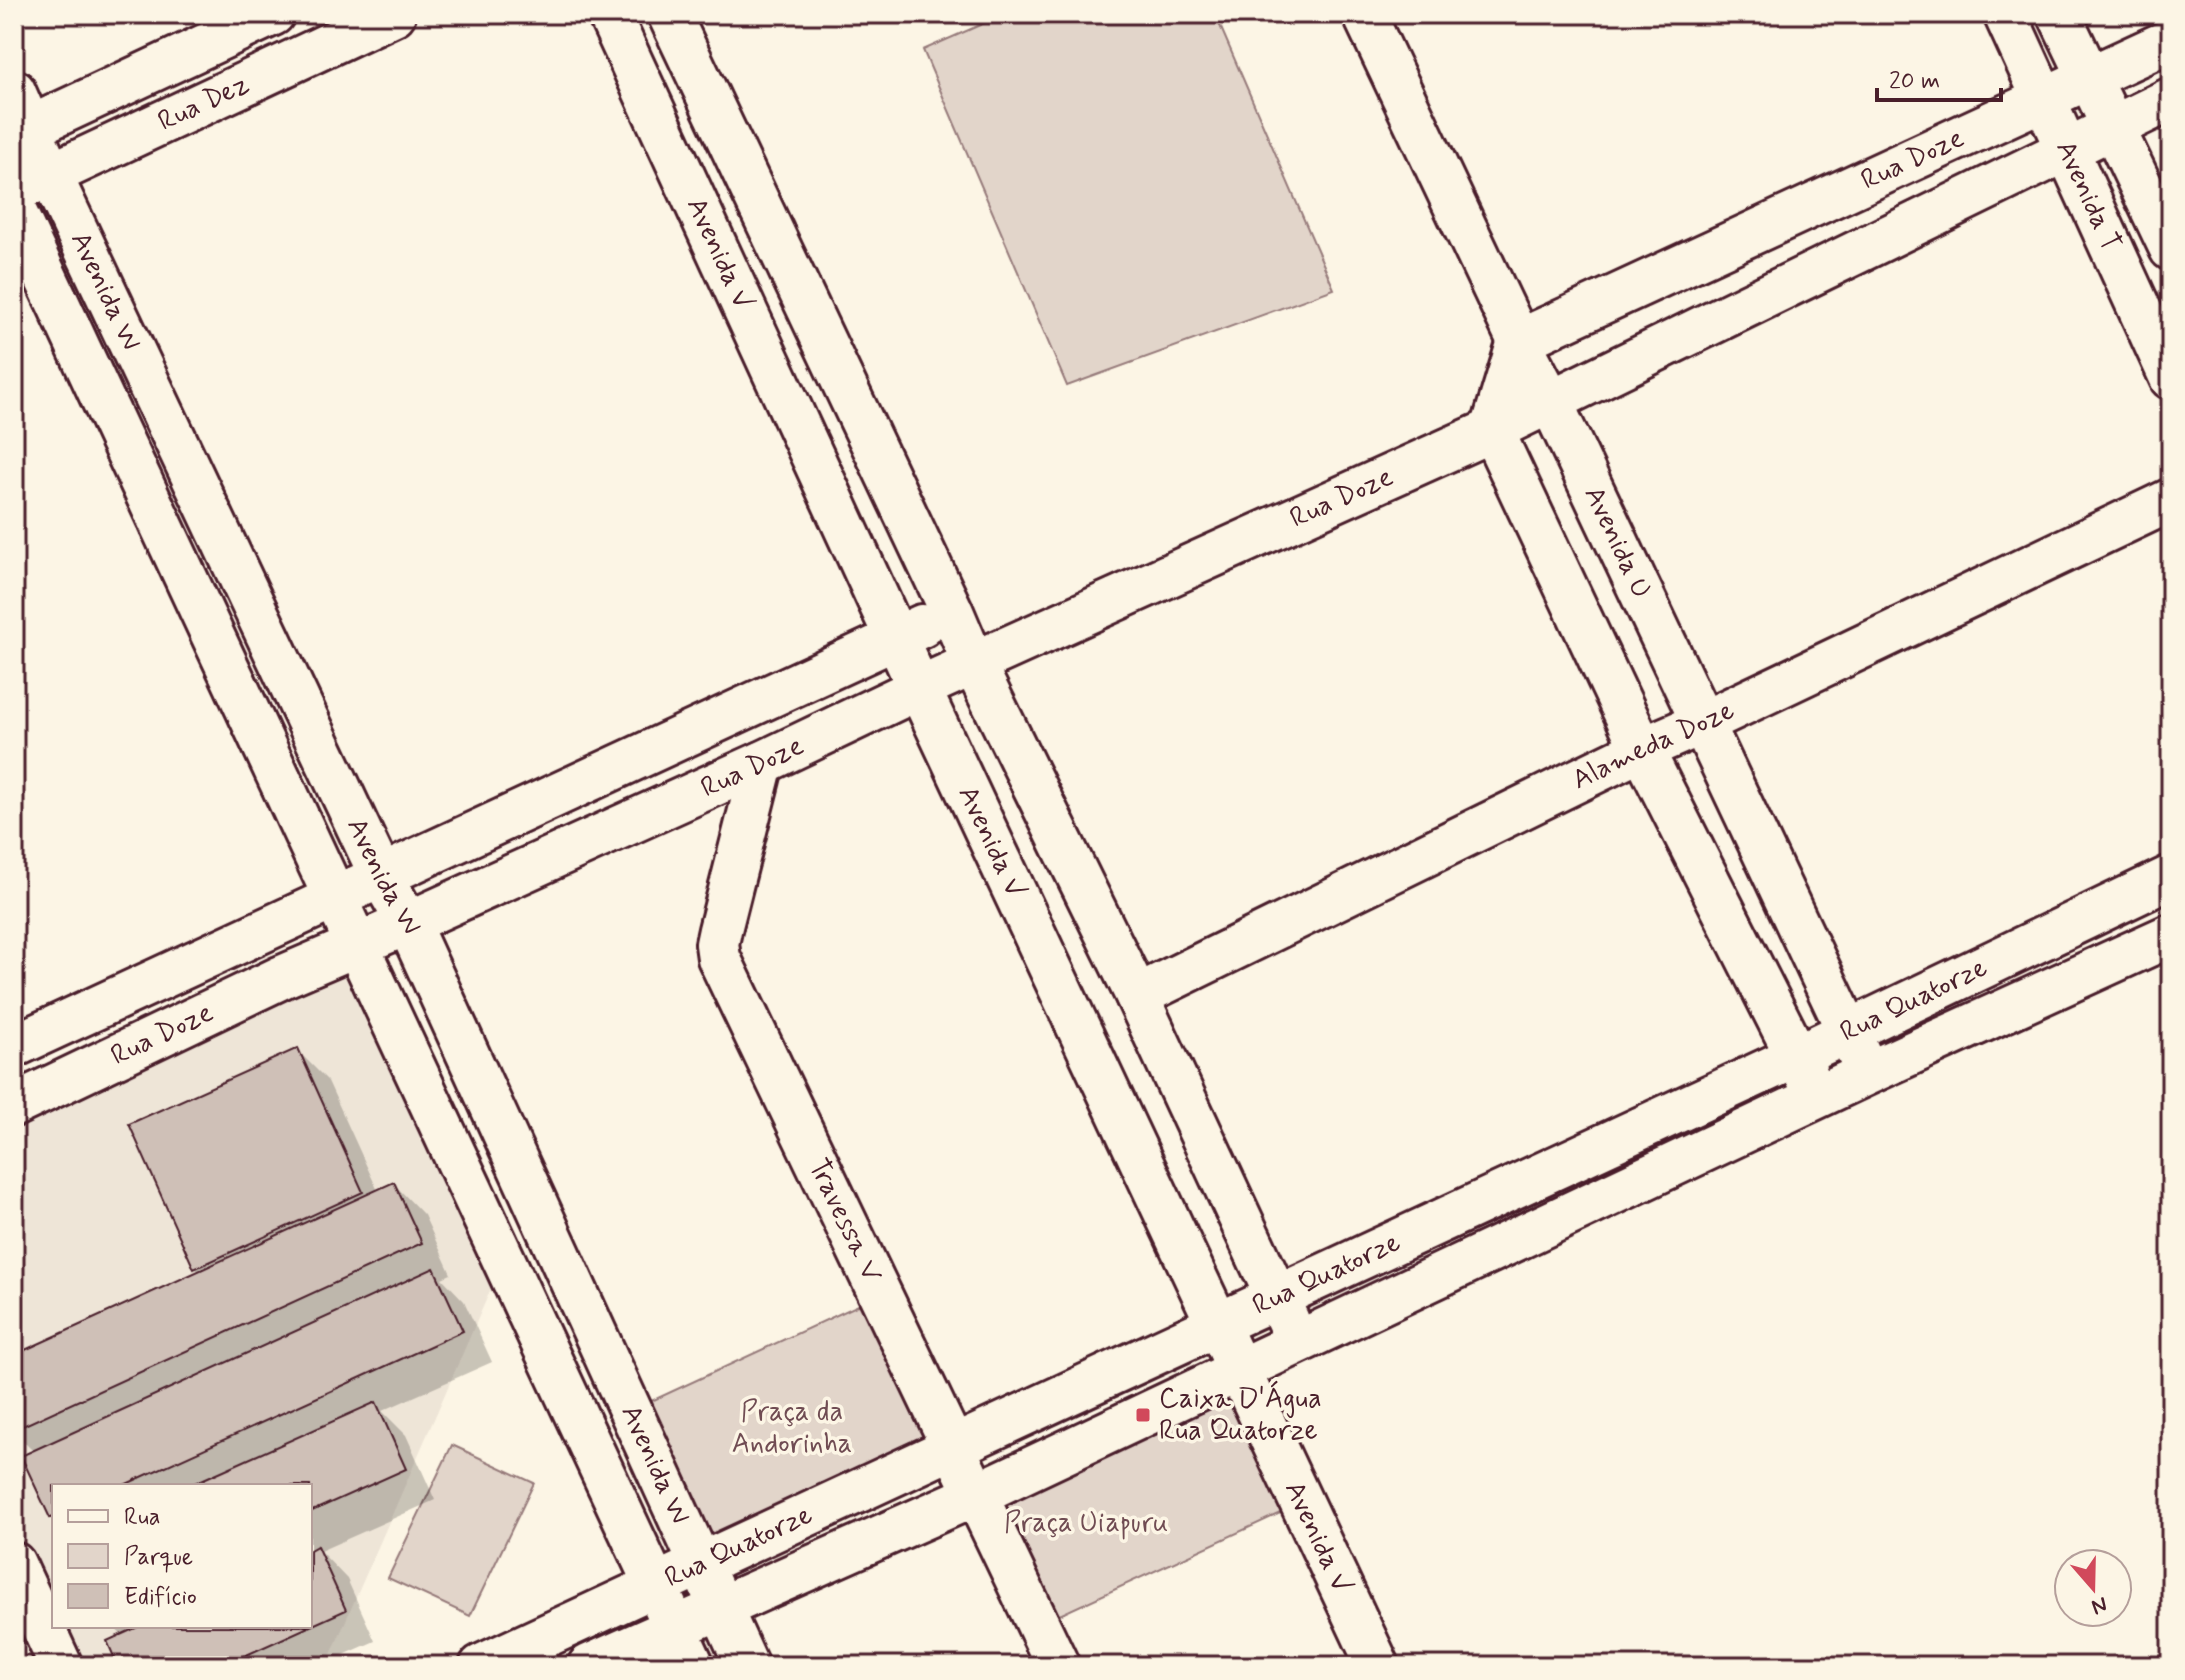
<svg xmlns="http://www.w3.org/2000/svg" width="2185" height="1680" font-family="Mynerve,sans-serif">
<rect width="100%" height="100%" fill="#fcf5e5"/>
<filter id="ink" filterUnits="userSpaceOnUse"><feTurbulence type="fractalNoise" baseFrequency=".0125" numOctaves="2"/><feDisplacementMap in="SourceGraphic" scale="16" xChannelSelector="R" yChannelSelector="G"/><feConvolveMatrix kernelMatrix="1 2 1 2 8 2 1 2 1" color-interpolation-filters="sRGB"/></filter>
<g filter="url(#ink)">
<path fill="#eee5d7" d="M346 965 497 1275 326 1666H78L59 1626H310V1486H54V1614L14 1526V1121Z"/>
<path fill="#e2d5ca" stroke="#967a7a" stroke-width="2" d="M1005 14H1215L1334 289 1067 386 923 50Z
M882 1294 952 1447 702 1562 632 1410Z
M1241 1372 1302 1503 1038 1625 975 1493Z
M452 1445 534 1483 470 1616 388 1578Z"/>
<path fill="#0003" d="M297 1050 328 1081 378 1191 394 1184 424 1215 451 1274 442 1278 464 1301 492 1362 382 1411 406 1435 435 1500 320 1551 347 1579 375 1641 319 1666H120L123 1636 112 1626H310V1486H54V1520L34 1452 14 1432V1358L200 1272 195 1268Z
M14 1283 22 1299 14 1302Z"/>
<path fill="#cfc0b7" stroke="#4a1f2b" stroke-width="2" d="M298 1048 363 1192 194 1269 129 1124Z
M394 1182 422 1243 14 1430V1355Z
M434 1268 463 1331 122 1486H54V1517L50 1518 21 1456Z
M376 1402 406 1469 310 1512V1486H188Z
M317 1546 346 1610 222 1666H118L107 1641 140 1626H310V1550Z"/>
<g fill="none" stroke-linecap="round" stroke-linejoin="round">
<g stroke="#4a1f2b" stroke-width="48">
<g id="minor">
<path id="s1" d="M609 14 919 688 1378 1666"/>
<path d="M669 14 952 612 974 664 1137 996 1288 1321"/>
<path id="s2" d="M1364 14 1519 341 1550 400 1859 1054"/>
<path id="s3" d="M2005 14 2171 378"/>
<path d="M2059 14 2171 249"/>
<path id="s4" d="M14 91 50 174 381 876 408 923 747 1666"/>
<path d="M14 135 273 14"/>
<path id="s5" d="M26 186 394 14"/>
<path d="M14 209 693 1666"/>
<path id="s6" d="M762 763 720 930 717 944 719 958 1058 1666"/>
<path id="s7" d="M1137 996 1642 749 1702 723 2171 500"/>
<path d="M14 1046 922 626"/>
<path id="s8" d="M1810 1082 1642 749 1492 430 1519 341 2171 40"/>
<path id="s9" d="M14 1105 282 977 408 923 762 763 919 688 1492 430 2171 99"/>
<path d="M14 1564 61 1666"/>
<path id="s10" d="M481 1666 1797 1056 2171 877"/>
<path d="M589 1666 977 1494 1868 1073 2171 935"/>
</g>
</g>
<use href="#minor" stroke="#fcf5e5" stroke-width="42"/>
</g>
</g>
<rect fill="#d1495b" stroke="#fcf5e5" stroke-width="3" x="1135" y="1407" width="16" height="16" rx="4"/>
<g text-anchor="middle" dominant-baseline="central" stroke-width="7" stroke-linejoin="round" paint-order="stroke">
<g font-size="28" fill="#4a1f2b" stroke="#fcf5e5">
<text stroke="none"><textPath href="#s5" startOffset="196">Rua Dez</textPath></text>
<text stroke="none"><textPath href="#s8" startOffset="1252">Rua Doze</textPath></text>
<text stroke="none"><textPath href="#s3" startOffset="200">Avenida T</textPath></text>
<text stroke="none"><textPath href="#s1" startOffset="264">Avenida V</textPath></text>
<text stroke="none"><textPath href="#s4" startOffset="220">Avenida W</textPath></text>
<text stroke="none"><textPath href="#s9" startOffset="1460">Rua Doze</textPath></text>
<text stroke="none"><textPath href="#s2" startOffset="586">Avenida U</textPath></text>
<text stroke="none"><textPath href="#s7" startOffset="574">Alameda Doze</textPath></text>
<text stroke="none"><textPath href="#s9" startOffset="812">Rua Doze</textPath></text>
<text stroke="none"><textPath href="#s1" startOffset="912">Avenida V</textPath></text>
<text stroke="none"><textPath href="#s4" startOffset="868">Avenida W</textPath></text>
<text stroke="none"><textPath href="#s10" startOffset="1580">Rua Quatorze</textPath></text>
<text stroke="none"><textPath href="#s9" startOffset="164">Rua Doze</textPath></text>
<text stroke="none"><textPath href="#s6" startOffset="492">Travessa V</textPath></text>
<text stroke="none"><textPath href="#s10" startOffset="932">Rua Quatorze</textPath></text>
<text stroke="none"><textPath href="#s4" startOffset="1516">Avenida W</textPath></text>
<text stroke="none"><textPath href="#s1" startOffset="1680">Avenida V</textPath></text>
<text stroke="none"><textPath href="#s10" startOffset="284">Rua Quatorze</textPath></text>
</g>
<g font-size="28" fill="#4a1f2b" stroke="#fcf5e5" text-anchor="start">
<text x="1159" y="1399">Caixa D'Água<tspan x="1159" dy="32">Rua Quatorze</tspan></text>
</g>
<g font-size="28" fill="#704c53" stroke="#fcf5e5">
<text x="792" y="1412">Praça da<tspan x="792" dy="32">Andorinha</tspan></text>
<text x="1086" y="1523">Praça Uiapuru</text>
</g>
</g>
<rect width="2185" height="1680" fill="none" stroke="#fcf5e5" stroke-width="48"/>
<rect x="24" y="24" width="2137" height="1632" fill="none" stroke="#4a1f2b" stroke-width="3" filter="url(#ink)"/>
<rect x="52" y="1484" width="260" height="144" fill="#fcf5e5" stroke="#b59f9b" stroke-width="2"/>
<rect x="68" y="1510" width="40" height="12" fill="#fcf5e5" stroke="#b59f9b" stroke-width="2"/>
<text x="124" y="1524" font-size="24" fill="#4a1f2b">Rua</text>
<rect x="68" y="1544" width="40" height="24" fill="#e2d5ca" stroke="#b59f9b" stroke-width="2"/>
<text x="124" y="1564" font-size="24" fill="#4a1f2b">Parque</text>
<rect x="68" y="1584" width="40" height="24" fill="#cfc0b7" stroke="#b59f9b" stroke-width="2"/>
<text x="124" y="1604" font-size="24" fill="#4a1f2b">Edifício</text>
<g transform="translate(2093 1588) rotate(160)"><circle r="38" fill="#fcf5e5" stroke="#b59f9b" stroke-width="2"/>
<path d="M0-6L14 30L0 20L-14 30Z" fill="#d1495b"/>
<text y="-12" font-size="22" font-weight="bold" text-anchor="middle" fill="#4a1f2b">N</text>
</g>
<path d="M1877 88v12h124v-12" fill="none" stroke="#4a1f2b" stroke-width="4"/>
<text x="1889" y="88" font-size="24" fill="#4a1f2b" stroke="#fcf5e5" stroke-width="6" paint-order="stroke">20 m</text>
</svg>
